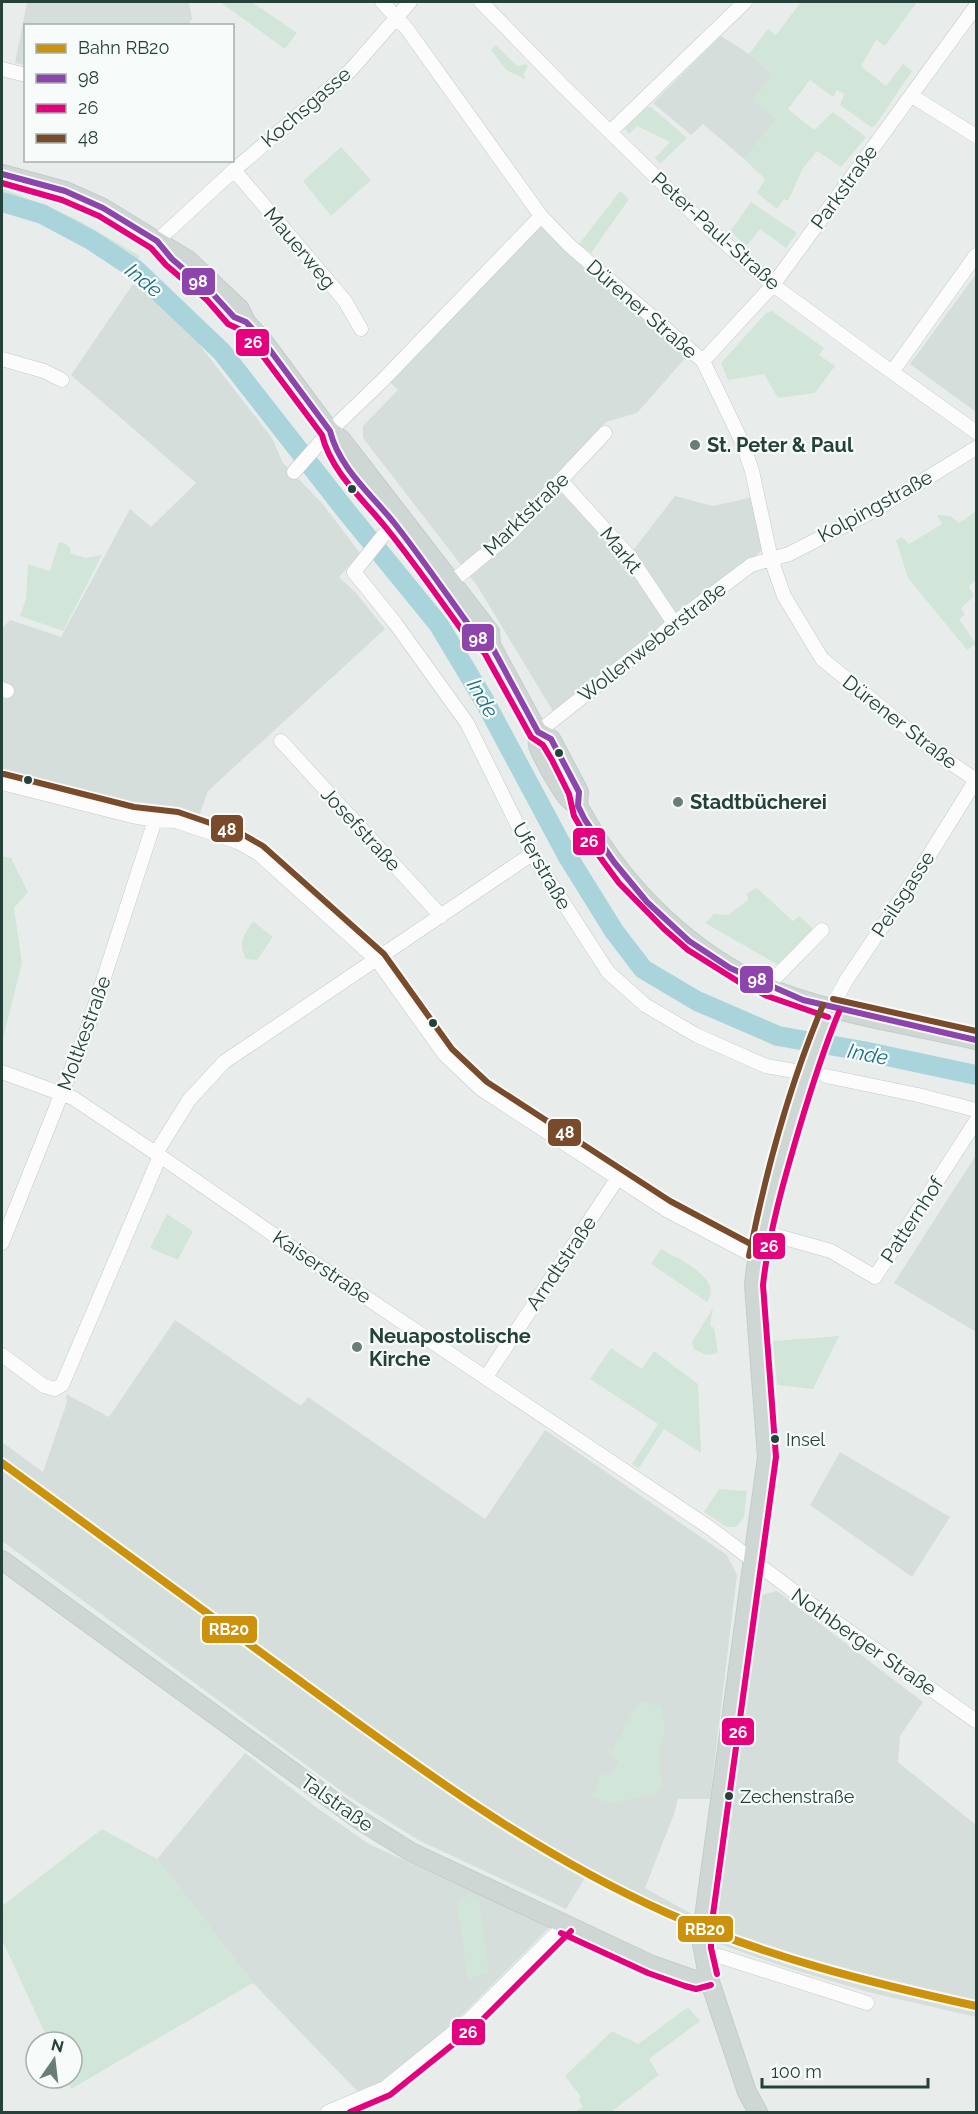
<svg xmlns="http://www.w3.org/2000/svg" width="978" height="2114" font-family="Raleway,sans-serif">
<rect width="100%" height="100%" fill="#e8edeb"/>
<path fill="#d6dedb" d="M27 2H189L192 19 187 26H26L25 65 15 63Z
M721 36 749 54 773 74 777 120 744 159 703 124 691 135 653 103Z
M540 225 688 355 637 413 606 422 552 484 627 558 675 496 713 506 753 497 764 549 554 713 478 587 363 438V426L398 390 389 381Z
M976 274V412L910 364Z
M133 284 178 317 272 438 283 463 322 503 360 553 339 577 355 592 385 629 208 791 198 819 6 771 2 787V629L10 620 61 637 130 509 151 527 196 483 71 375Z
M976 1155V1332L894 1283Z
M175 1320 301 1406 308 1397 485 1519 545 1430 727 1555 737 1575 710 1799H678L674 1814 645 1888 692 1914 689 1930 585 1878 566 1909 418 1840 348 1796 2 1541V1442L43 1472 67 1402 66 1394 109 1417Z
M840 1452 950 1517 912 1577 810 1505Z
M777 1591 923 1702 900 1736 898 1762 976 1825V2017L868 1992 782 1966 711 1941 730 1781 758 1596Z
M245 1753 316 1807 369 1844 550 1927 462 2015 390 2078 357 2091 253 1983 157 1859Z"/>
<path fill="#d1e6d8" d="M220 2H252L297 33 285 49Z
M801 2H917L885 46 876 40 861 66 886 86 903 64 912 71 875 126 871 127 840 105 844 94 837 90 833 97 810 80 788 109 814 130 833 112 866 137 841 167 817 151 803 168 788 201 784 199 777 209 757 193 765 179 744 159 777 120 753 100 773 74 749 54 768 29 776 35Z
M496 45 517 66 526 64 528 66 524 73 525 79 506 70 491 50Z
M651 107 687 138 660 164 655 158 670 142 637 126 629 134 625 129 646 108Z
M341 147 371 180 331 216 303 181Z
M2 188 76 219 140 256 135 263 47 214 2 199Z
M620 191 629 199 591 253 579 244Z
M751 202 797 233 786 248 760 229 747 246 730 231Z
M772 311 824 348 819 355 835 366 815 393 778 398 764 374 728 380 721 363 766 313Z
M976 511V580L969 586 974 596 961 608 965 615 959 619 976 644 967 650 908 578 896 540 902 537 909 544 942 524 937 515 950 516 959 523Z
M59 542 66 544 71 549 70 553 85 558 102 555 63 631 20 616 26 599 28 564 50 571Z
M2 856 11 858 28 892 14 908 22 963 2 1043Z
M757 888 793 921 799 916 801 917 814 930 782 967 705 923 714 914 728 915 748 900 747 893Z
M253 921 273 937 257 960 246 959C237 943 244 935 253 921Z
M167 1214 193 1231 178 1260 150 1248Z
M661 1249C678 1259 724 1278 707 1302L651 1264Z
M713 1308 710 1325 714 1328 718 1353 706 1355 694 1349 692 1342Z
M839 1336 813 1389 777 1385 773 1341Z
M611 1348 642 1369 654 1351 698 1384 701 1453 664 1429 639 1468 632 1464 658 1424 590 1379Z
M719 1489 747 1491 744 1518 736 1527H727L704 1512Z
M639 1701 662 1707 665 1731 660 1748 661 1784 654 1795 608 1803 592 1796 602 1773 610 1777 619 1761 610 1756Z
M102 1829 157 1859 253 1983 71 2089 66 2078H72V2042H49L2 1940V1906Z
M469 1894 479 1899 489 1972 468 1979 457 1903Z
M688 2007 700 2021 649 2059 659 2075 611 2112H575L583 2107 579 2101 581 2097 565 2076 612 2031 638 2044Z"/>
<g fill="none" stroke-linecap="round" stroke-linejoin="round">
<path stroke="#a9d4db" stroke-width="20" d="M2 202 42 214 91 240 135 269 222 352 343 507 439 625 484 700 568 857 614 931 643 969 697 1001 778 1036 863 1051 976 1075"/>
<g stroke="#c5cac8" stroke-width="15">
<path id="minor" d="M382 2 407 29 541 216 569 245 703 361 743 444 752 471 771 559 784 596 822 659 942 757 976 780 915 878 847 979 831 1008
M481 2 562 85 709 229 773 285 878 362 976 432
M2 69 26 75
M912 96 976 136
M610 132 745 2
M234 170 345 301 361 329
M157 241 234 170 350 71 410 2
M2 359 44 371 62 380
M703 361 773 285 976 6
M892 372 976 255
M294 472 330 431 384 379 541 216
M561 481 630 557 674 623
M401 516 394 522 354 572 395 623 467 723 532 854 608 972 645 1005 696 1035 766 1066 806 1073
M443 589 511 533 605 433
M2 689 7 691
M538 732 661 635 674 623 751 565 789 554 877 509 976 448
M281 741 441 916
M2 783 132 816 155 820 176 821 238 842 259 854 377 960 445 1055 481 1089 665 1209 758 1258
M767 986 822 930
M2 1072 73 1098 160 1156 310 1260 710 1528 816 1608 976 1721
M826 1076 918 1095 976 1110
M156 1153 189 1100 224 1062 532 854
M763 1232 831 1251 875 1277 976 1121
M2 1243 87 1030 155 820
M2 1355 44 1386 55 1389 62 1385 160 1156
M486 1377 617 1179
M704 1960 719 1956 867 2003
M328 2112 385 2088 470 2019 565 1925"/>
</g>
<g stroke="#c3ccc9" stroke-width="20">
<path id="major" d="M2 174 65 191 103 208 188 260 240 309 246 322 261 338 330 431 341 439 490 632 491 645 538 732C538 736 537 741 538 745 540 754 561 790 567 797 571 802 577 804 580 809 628 896 707 971 803 1000 860 1018 919 1027 976 1040
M538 732 551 739 559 754 579 792 578 806
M2 1560 358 1819 411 1852 652 1965 695 1980 708 1976
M758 2112 747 2092 708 1976 701 1939 767 1457 754 1285C759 1231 775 1176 791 1125 802 1085 814 1046 831 1008"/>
</g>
<use href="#minor" stroke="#fcfcfc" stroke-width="14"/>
<use href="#major" stroke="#cfd7d5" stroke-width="18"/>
<g stroke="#f7fbf9" stroke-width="10">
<path id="bus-1" d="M2 174 65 191 103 208 157 241 172 259 213 294 234 317 246 322 261 338 330 431C339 468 372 495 395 524 424 561 451 601 479 639L491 645 538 732 551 739 579 792 578 806 585 820 614 862 647 902 689 941 730 968 803 1000 976 1040"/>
</g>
<g stroke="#f7fbf9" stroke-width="10">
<path id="bus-2" d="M2 183 62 200 99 216 151 248 166 265 207 300 228 324 241 330 254 344 322 435C331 472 364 500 387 529 417 566 444 606 472 644L484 652 531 737 543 745 552 760 569 794 574 816 591 845 619 883 664 929 688 950 739 982 767 996 828 1017
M561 1933 648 1973 685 1986 696 1989 711 1985
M717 1974 711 1948V1929L776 1457 763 1285C769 1231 784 1180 799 1129 811 1089 823 1050 839 1012
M350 2112 390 2095 476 2026 571 1931"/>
</g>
<g stroke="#f7fbf9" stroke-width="10">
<path id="bus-3" d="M4 774 134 807 178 812 242 834 263 846 384 954 452 1049 487 1082 670 1201 762 1250
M833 999 976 1031
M749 1256C766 1170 789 1086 823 1005"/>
</g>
<use href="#bus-1" stroke="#8e44ad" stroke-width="6"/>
<use href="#bus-2" stroke="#e5007d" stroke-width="6"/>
<use href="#bus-3" stroke="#7a4b2a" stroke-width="6"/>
<g stroke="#f7fbf9" stroke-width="12">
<path id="rail-1" d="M2 1463C103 1537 203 1610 304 1684 420 1769 535 1854 667 1913 766 1957 871 1983 976 2006"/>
</g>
<use href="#rail-1" stroke="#cd920c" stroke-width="8"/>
</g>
<g fill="#697e78" stroke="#f7fbf9" stroke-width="2">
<circle cx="695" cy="445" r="6"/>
<circle cx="678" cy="802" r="6"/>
<circle cx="357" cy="1347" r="6"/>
</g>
<g fill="#24423a" stroke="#f7fbf9" stroke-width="2">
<circle cx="352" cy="489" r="5"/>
<circle cx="559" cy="753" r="5"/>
<circle cx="28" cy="780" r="5"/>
<circle cx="433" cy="1023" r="5"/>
<circle cx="775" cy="1439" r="5"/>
<circle cx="729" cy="1796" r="5"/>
</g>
<g text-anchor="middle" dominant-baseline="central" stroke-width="4.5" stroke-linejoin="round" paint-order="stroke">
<g font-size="18" fill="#24423a" stroke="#f7fbf9" text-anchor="start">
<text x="786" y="1439">Insel</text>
<text x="740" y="1796">Zechenstraße</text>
</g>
<g font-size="20" fill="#24423a" stroke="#f7fbf9">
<text transform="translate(306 107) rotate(-41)">Kochsgasse</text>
<text transform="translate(844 187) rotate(-54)">Parkstraße</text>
<text transform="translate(716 231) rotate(42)">Peter-Paul-Straße</text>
<text transform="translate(300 248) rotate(50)">Mauerweg</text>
<text transform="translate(642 309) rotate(41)">Dürener Straße</text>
<text transform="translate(875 506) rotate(-29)">Kolpingstraße</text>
<text transform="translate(526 514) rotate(-44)">Marktstraße</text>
<text transform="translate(621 550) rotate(51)">Markt</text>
<text transform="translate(652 642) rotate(-38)">Wollenweberstraße</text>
<text transform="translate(900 722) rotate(38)">Dürener Straße</text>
<text transform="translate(361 829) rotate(47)">Josefstraße</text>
<text transform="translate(542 866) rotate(60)">Uferstraße</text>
<text transform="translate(903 894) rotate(-57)">Peilsgasse</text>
<text transform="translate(84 1033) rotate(-70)">Moltkestraße</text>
<text transform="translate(912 1220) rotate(-57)">Patternhof</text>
<text transform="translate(561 1263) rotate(-56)">Arndtstraße</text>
<text transform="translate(322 1267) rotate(34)">Kaiserstraße</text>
<text transform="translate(864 1642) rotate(35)">Nothberger Straße</text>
<text transform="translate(337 1803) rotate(35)">Talstraße</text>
</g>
<g font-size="20" font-weight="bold" fill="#24423a" stroke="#f7fbf9" text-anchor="start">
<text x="707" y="445">St. Peter &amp; Paul</text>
<text x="690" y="802">Stadtbücherei</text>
<text x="369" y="1336">Neuapostolische<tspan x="369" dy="23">Kirche</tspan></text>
</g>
<g font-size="21" font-style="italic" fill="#1c6f80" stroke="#f7fbf9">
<text transform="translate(144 280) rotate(40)">Inde</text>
<text transform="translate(483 698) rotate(60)">Inde</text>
<text transform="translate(868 1054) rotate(11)">Inde</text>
</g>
</g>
<g stroke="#f7fbf9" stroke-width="2">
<rect x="181" y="267" width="35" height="29" rx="6" fill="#8e44ad"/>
<rect x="235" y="328" width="35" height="29" rx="6" fill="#e5007d"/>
<rect x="461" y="623" width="34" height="29" rx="6" fill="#8e44ad"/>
<rect x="210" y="814" width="34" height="29" rx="6" fill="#7a4b2a"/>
<rect x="572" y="827" width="34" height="29" rx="6" fill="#e5007d"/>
<rect x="739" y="965" width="35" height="29" rx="6" fill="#8e44ad"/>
<rect x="547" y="1118" width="35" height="29" rx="6" fill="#7a4b2a"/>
<rect x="752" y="1232" width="34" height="28" rx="6" fill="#e5007d"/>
<rect x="201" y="1615" width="57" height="29" rx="6" fill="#cd920c"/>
<rect x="721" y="1717" width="34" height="29" rx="6" fill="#e5007d"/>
<rect x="677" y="1915" width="57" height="28" rx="6" fill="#cd920c"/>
<rect x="451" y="2018" width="35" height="28" rx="6" fill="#e5007d"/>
</g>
<g font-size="16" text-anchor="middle" font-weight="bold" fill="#fff">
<text x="198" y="287">98</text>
<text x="253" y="348">26</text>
<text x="478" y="644">98</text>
<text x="227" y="835">48</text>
<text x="589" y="847">26</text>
<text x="757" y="985">98</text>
<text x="565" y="1138">48</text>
<text x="769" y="1252">26</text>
<text x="229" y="1635">RB20</text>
<text x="738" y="1738">26</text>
<text x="705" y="1935">RB20</text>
<text x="468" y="2038">26</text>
</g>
<rect width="978" height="2114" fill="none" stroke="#24423a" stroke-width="6"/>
<rect x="24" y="24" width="210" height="138" fill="#f7fbf9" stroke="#a3b1ad" stroke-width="1.5"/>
<rect x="36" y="44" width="30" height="9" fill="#cd920c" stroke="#a3b1ad" stroke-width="1.5"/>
<text x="78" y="54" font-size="18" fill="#24423a">Bahn RB20</text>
<rect x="36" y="74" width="30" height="9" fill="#8e44ad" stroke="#a3b1ad" stroke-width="1.5"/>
<text x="78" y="84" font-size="18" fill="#24423a">98</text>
<rect x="36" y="104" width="30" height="9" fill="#e5007d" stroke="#a3b1ad" stroke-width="1.5"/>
<text x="78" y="114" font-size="18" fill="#24423a">26</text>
<rect x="36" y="134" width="30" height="9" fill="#7a4b2a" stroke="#a3b1ad" stroke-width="1.5"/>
<text x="78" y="144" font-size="18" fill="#24423a">48</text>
<g transform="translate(54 2060) rotate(14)"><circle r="28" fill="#f7fbf9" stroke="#a3b1ad" stroke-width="1.5"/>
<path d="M0-4.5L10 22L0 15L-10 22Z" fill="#697e78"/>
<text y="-9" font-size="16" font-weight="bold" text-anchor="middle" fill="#24423a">N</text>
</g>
<path d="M762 2078v9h166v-9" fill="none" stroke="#24423a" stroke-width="3"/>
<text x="771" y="2078" font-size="18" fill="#24423a" stroke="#f7fbf9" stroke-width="4.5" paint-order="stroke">100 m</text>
</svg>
